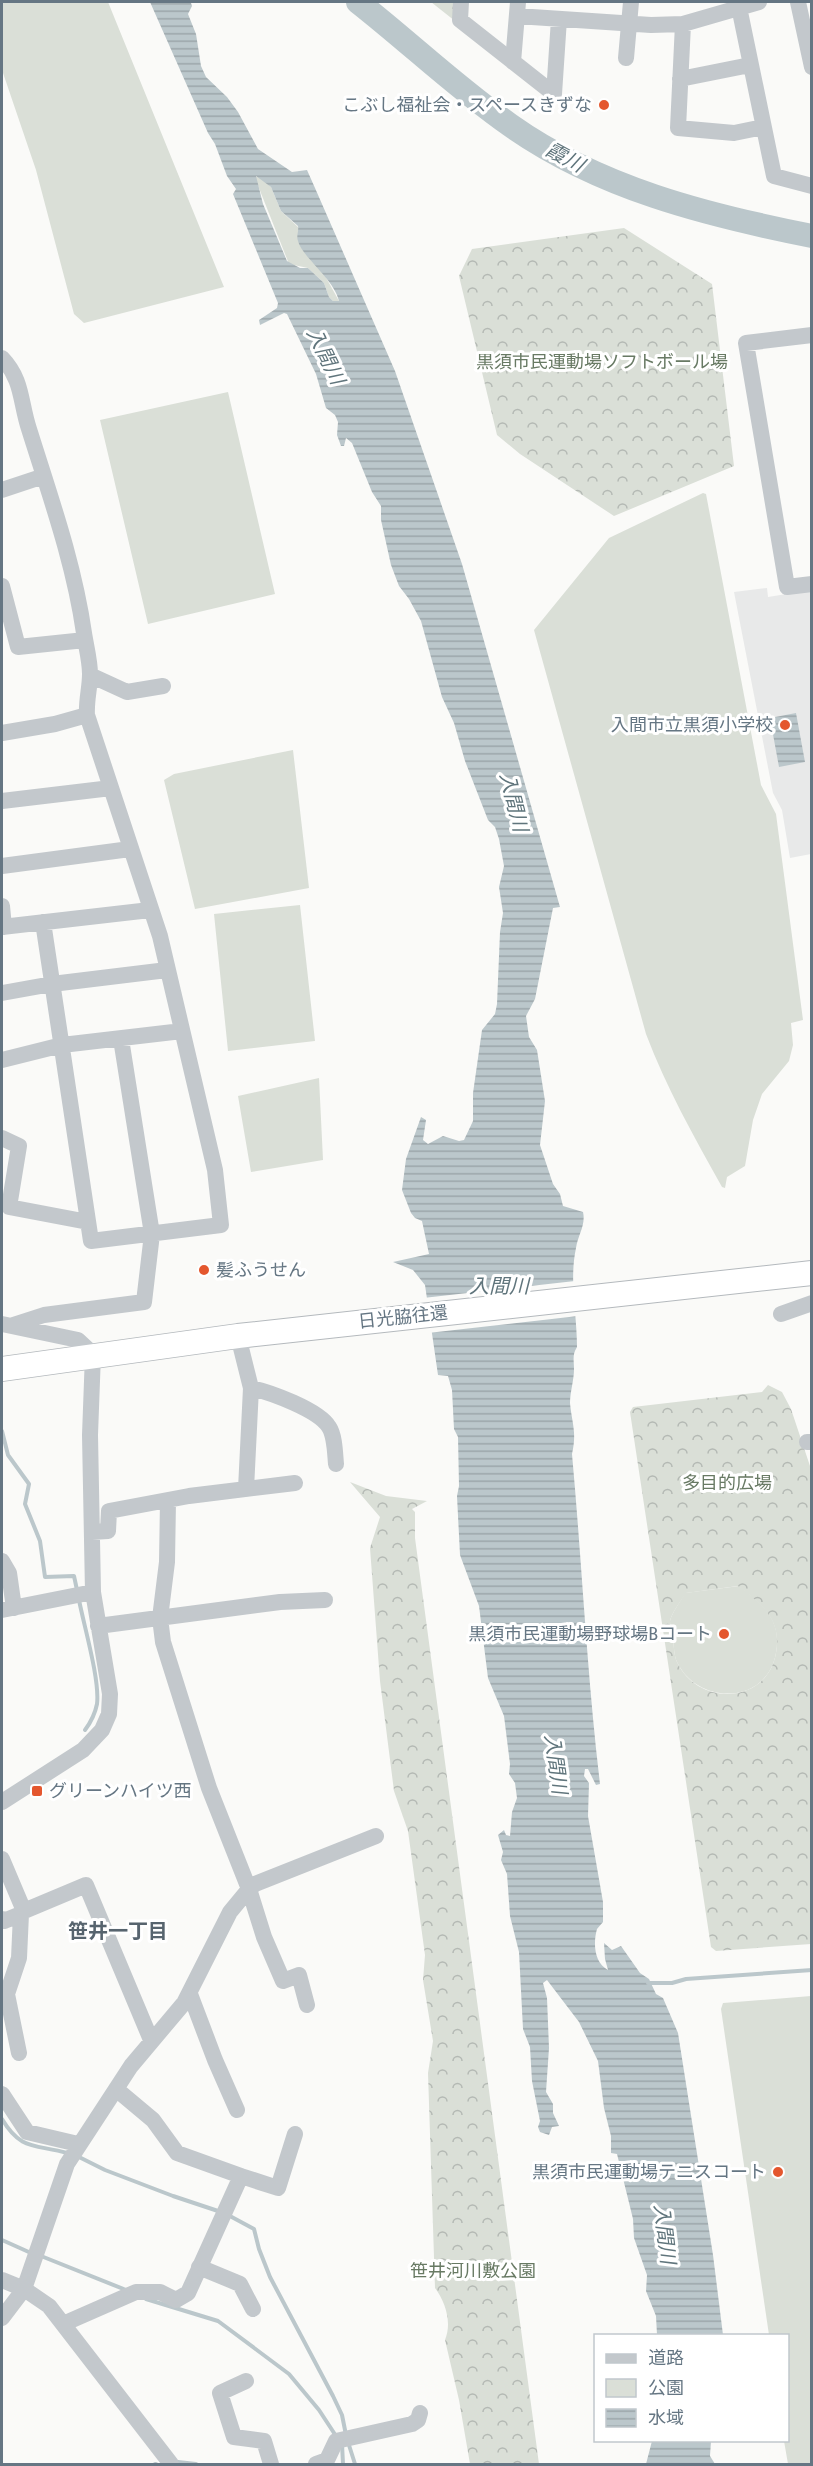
<svg xmlns="http://www.w3.org/2000/svg" width="813" height="2466" font-family="'Fira Sans Condensed','Noto Sans JP',sans-serif">
<defs>
<pattern id="forest-crowns" width="20" height="18" patternUnits="userSpaceOnUse" patternTransform="scale(1.5)"><rect width="20" height="18" fill="#dadfd7"/><path d="M2 6a3 3 0 1 1 6 0M12 15a3 3 0 1 1 6 0" fill="none" stroke="#b4b9b4"/></pattern>
<pattern id="water-rules" width="6" height="5" patternUnits="userSpaceOnUse" patternTransform="scale(1.5)"><rect width="6" height="5" fill="#bbc7cb"/><path d="M0 2.5h6" fill="none" stroke="#9ca6aa"/></pattern>
</defs>
<rect width="100%" height="100%" fill="#fafaf8"/>
<path fill="#e8e9e9" d="M767 588 768 597 811 590V854L790 858 782 810 773 793 734 592Z"/>
<path fill="#dadfd7" d="M2 2H108L224 287 84 323 74 314 36 170 2 70Z
M258 175 271 187 281 211 298 227 339 301H333L329 297 324 283 308 268 289 264 255 178Z
M228 392 275 594 148 624 100 420Z
M703 493 706 494 761 785 776 814 803 1020 791 1023 793 1045 789 1061 762 1094 753 1120 745 1166 727 1177 725 1188 722 1187C694 1137 666 1087 646 1034L534 630 609 538Z
M293 750 309 888 195 909 164 780 174 774Z
M300 905 315 1041 228 1051 214 914Z
M319 1078 323 1160 251 1172 238 1096Z
M739 1586C763 1604 782 1620 776 1653 767 1705 698 1706 677 1662 674 1656 674 1646 673 1639 672 1634 670 1626 670 1621 672 1612 681 1601 685 1593Z
M811 1996V2464H788L784 2441 788 2440V2336L769 2335 721 2009 723 2003Z"/>
<path fill="url(#forest-crowns)" fill-rule="evenodd" d="M431 2H456L455 21Z
M624 228 712 284 734 466 614 516 520 454 497 435 459 276 472 249Z
M768 1385 782 1392 791 1409 811 1469V1944L716 1951 711 1947 630 1412 633 1407 762 1392ZM738 1586C762 1604 782 1620 776 1653 767 1705 698 1707 677 1662 674 1656 674 1646 673 1639 672 1634 670 1626 670 1621 672 1612 681 1601 686 1593Z
M350 1482 386 1496 427 1501 412 1509 415 1512V1538L539 2464H470L459 2400 445 2340C452 2323 446 2303 435 2288L428 2073 433 2041 423 1980 425 1955 408 1831 394 1791 380 1681 370 1548 380 1517Z"/>
<path fill="url(#water-rules)" fill-rule="evenodd" d="M150 2 191 3 192 6 188 14 196 34 201 66 206 77 227 97 238 112 258 149 292 172 307 170 315 188 395 371 462 564 560 907 553 908 535 999 526 1016 529 1037 537 1050 545 1101 540 1145 553 1184 560 1194 563 1206 583 1212C586 1225 578 1235 576 1248 569 1281 577 1313 577 1347 572 1355 574 1360 574 1369 574 1380 570 1392 570 1403 572 1424 577 1432 572 1454 582 1564 587 1675 600 1784L596 1785 588 1769H585L584 1776 589 1783 588 1816 603 1902V1922L597 1929C593 1943 594 1963 608 1970L605 1959 604 1943 612 1950 621 1946 640 1973 649 1979 656 1994 663 1998 678 2033 713 2255 723 2335H657L656 2316 646 2291 647 2275 634 2238 633 2219 617 2154 611 2153V2136L604 2108 598 2061 579 2022 547 1980 543 1983 547 1998 549 2048 546 2092 553 2104V2113L559 2126 552 2127 549 2135 540 2132 538 2127 540 2121 532 2081 530 2047 523 2029 519 1952 510 1916 507 1874 501 1860 503 1852 498 1835 504 1830 506 1835 510 1836 512 1812 517 1798 515 1783 509 1774 510 1764 504 1716 488 1678 479 1606 460 1555 457 1496 459 1486 458 1437 454 1429 452 1390 448 1376 438 1375 425 1285 413 1270 393 1262 429 1254 422 1221 415 1218 411 1213 402 1190 406 1159 421 1117 426 1120 423 1140 428 1144 443 1136 459 1141 464 1140 473 1121V1093L482 1030 495 1014 497 1004 500 932 503 913 499 887 504 866 499 839 495 827 488 820 465 761 454 723 442 697 421 621 409 599 399 586 391 565 381 520V506L372 492 352 443 346 438 344 446H341L337 435 338 422 335 415 326 408 316 374 287 314 284 313 260 325 259 320 277 308 278 303 233 194 236 189 227 176 215 144 208 133ZM256 176 271 187 281 211 298 226C299 232 296 236 298 241 302 257 334 279 339 301H333L329 297 324 283 308 268H300L287 261 263 204Z
M796 713 805 762 779 767 770 718Z
M652 2441H711L710 2456 715 2464H646Z"/>
<path fill="#fafaf8" d="M575 1281 578 1316 428 1333 423 1298Z"/>
<g fill="none" stroke-linecap="round" stroke-linejoin="round">
<path stroke="#bbc7cb" stroke-width="4" d="M2 1431 8 1455 29 1484 25 1504 40 1541 45 1577 74 1576 77 1590
M79 1600C84 1626 100 1680 97 1704 95 1714 91 1722 85 1730
M648 1983H672L686 1979 812 1970
M2 2119C21 2151 35 2144 67 2153
M77 2156 105 2170 173 2196 221 2212
M228 2215 254 2229 259 2249 270 2277 333 2396 342 2415 346 2435
M2 2240 31 2253
M41 2256 126 2290
M146 2299 218 2321 289 2374 319 2410 336 2436
M348 2442 355 2464
M342 2444 343 2464
M178 2462 196 2464
M155 2464H156"/>
<path stroke="#bbc7cb" stroke-width="24" d="M358 2C409 42 457 88 510 125 599 188 706 215 812 236"/>
<g stroke="#b4b9bd" stroke-width="26">
<path id="highway" d="M2 1369 238 1336 812 1273"/>
</g>
<path stroke="#c3c8cc" stroke-width="16" d="M461 2 460 20 554 94
M798 2 812 67
M739 7 774 176 812 186
M517 16 651 25 683 24 759 2
M683 24 678 128 734 133 763 127
M626 58 631 2
M513 62 518 2
M680 79 750 65
M554 94 559 19
M812 335 746 343 787 587 812 584
M2 358C23 380 20 402 29 429 50 496 74 563 84 633 86 646 90 661 90 674 90 688 86 701 87 715L160 936 215 1170 221 1225 91 1241 43 922
M2 490 44 476
M2 586 18 647 85 640
M90 675 127 692 163 686
M2 733 55 724 87 715
M2 801 111 788
M2 866 130 849
M2 906 4 927
M2 927 150 910
M2 993 52 984 167 970
M2 1060 62 1045 182 1031
M2 1138 19 1146 9 1207 88 1222
M781 1314 812 1303
M2 1324 78 1340 93 1354 90 1435 93 1592 110 1694 109 1714 102 1730 83 1750 2 1802
M13 1325 44 1315 144 1302 152 1234 121 1039
M238 1336 251 1388 246 1489
M251 1388C270 1392 319 1410 329 1427 335 1436 335 1454 336 1464
M807 1442H812
M92 1532 108 1531 109 1511 189 1496 295 1483
M2 1561 9 1573 14 1608
M2 1610 93 1592
M98 1626 280 1602 325 1600
M2 1859 24 1911 86 1885 151 2040
M2 1919 4 1921 21 1914 19 1958 7 1994 19 2053
M190 1994 215 2060 237 2110
M307 2005 299 1975 283 1981 264 1937 249 1889 255 1884 376 1836
M2 2094 27 2132 78 2144
M241 2176 278 2188 295 2134
M199 2267 240 2284 253 2309
M2 2280 24 2289 49 2306 171 2464
M2 2318 24 2289 67 2164 131 2066 184 2003 230 1912 249 1889 209 1788 163 1642 160 1618 167 1562 168 1501
M63 2324 136 2292H160L176 2300 188 2293 241 2176 177 2153 153 2120 116 2089
M246 2381 220 2393 234 2437 264 2441 271 2464
M316 2464 327 2460 336 2441 412 2424 418 2420 420 2413"/>
<use href="#highway" stroke="#fff" stroke-width="24"/>
</g>
<g fill="#e4572e" stroke="#fff" stroke-width="2">
<circle cx="604" cy="105" r="6"/>
<circle cx="785" cy="725" r="6"/>
<circle cx="204" cy="1270" r="6"/>
<circle cx="724" cy="1634" r="6"/>
<rect x="31" y="1785" width="12" height="12" rx="3"/>
<circle cx="778" cy="2172" r="6"/>
</g>
<g text-anchor="middle" dominant-baseline="central" stroke-width="6" stroke-linejoin="round" paint-order="stroke">
<g font-size="18" fill="#657683" stroke="#fff" text-anchor="end">
<text x="592" y="105">こぶし福祉会・スペースきずな</text>
<text x="773" y="725">入間市立黒須小学校</text>
<text x="216" y="1270" text-anchor="start">髪ふうせん</text>
<text x="712" y="1634">黒須市民運動場野球場Bコート</text>
<text x="49" y="1791" text-anchor="start">グリーンハイツ西</text>
<text x="766" y="2172">黒須市民運動場テニスコート</text>
</g>
<g font-size="18" fill="#687a64" stroke="#fff">
<text x="602" y="362">黒須市民運動場ソフトボール場</text>
<text x="727" y="1483">多目的広場</text>
<text x="473" y="2271">笹井河川敷公園</text>
</g>
<g font-size="18" fill="#657683" stroke="#fff">
<text transform="translate(403 1317) rotate(-6)">日光脇往還</text>
</g>
<g font-size="20" font-style="italic" fill="#60757c" stroke="#fff">
<text transform="translate(565 157) rotate(28)">霞川</text>
<text transform="translate(326 356) rotate(64)">入間川</text>
<text transform="translate(514 802) rotate(76)">入間川</text>
<text x="499" y="1286">入間川</text>
<text transform="translate(556 1764) rotate(82)">入間川</text>
<text transform="translate(665 2234) rotate(83)">入間川</text>
</g>
<g font-size="20" font-weight="bold" fill="#57646e" stroke="#fff">
<text x="118" y="1931">笹井一丁目</text>
</g>
</g>
<rect width="813" height="2466" fill="none" stroke="#657683" stroke-width="6"/>
<rect x="594" y="2334" width="195" height="108" fill="#ffffff" stroke="#c1c8cd" stroke-width="1.5"/>
<rect x="606" y="2354" width="30" height="9" fill="#c3c8cc" stroke="#c1c8cd" stroke-width="1.5"/>
<text x="648" y="2364" font-size="18" fill="#657683">道路</text>
<rect x="606" y="2379" width="30" height="18" fill="#dadfd7" stroke="#c1c8cd" stroke-width="1.5"/>
<text x="648" y="2394" font-size="18" fill="#657683">公園</text>
<rect x="606" y="2409" width="30" height="18" fill="url(#water-rules)" stroke="#c1c8cd" stroke-width="1.5"/>
<text x="648" y="2424" font-size="18" fill="#657683">水域</text>
</svg>
